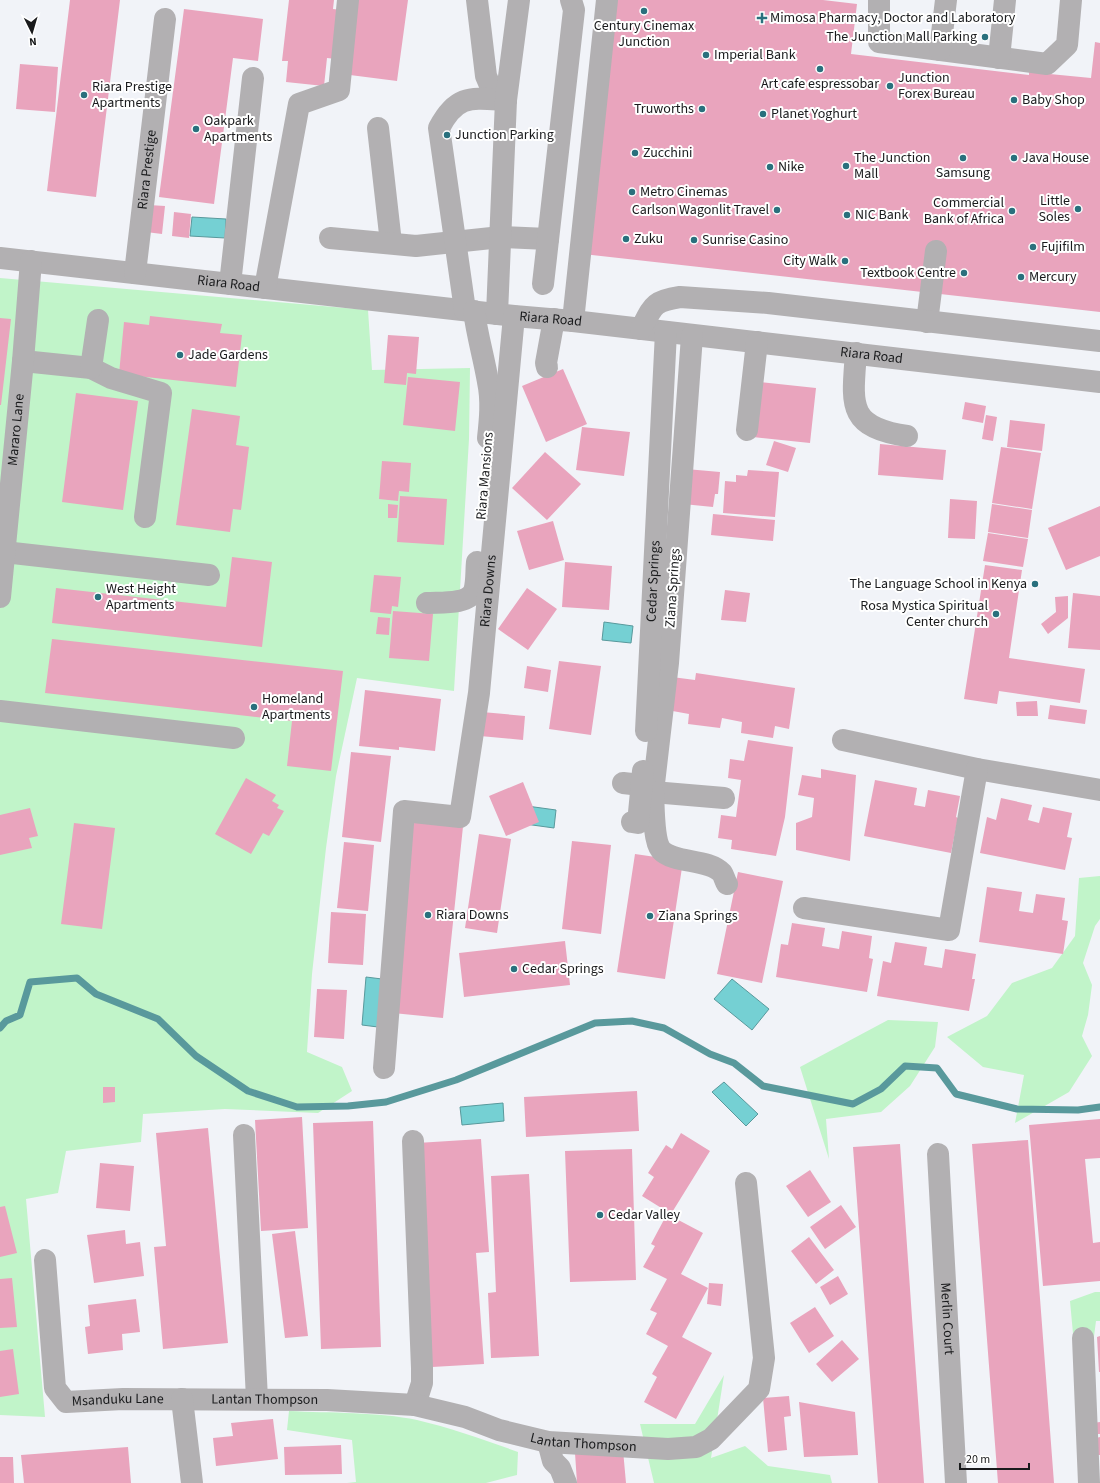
<svg xmlns="http://www.w3.org/2000/svg" width="1100" height="1483" font-family="'Source Sans 3',sans-serif">
<rect width="100%" height="100%" fill="#f1f3f8"/>
<path fill="#c1f4c9" d="M0 278 368 310 372 370 470 368 469 439 454 691 357 678 336 776 326 848 312 974 307 1052 342 1067 352 1091 318 1113 225 1109 143 1114 141 1142 66 1151 58 1193 26 1199 45 1417 0 1415Z
M1100 876V919L1095 926 1083 963 1092 985 1088 1015 1082 1036 1092 1056 1069 1092 1015 1123 1024 1075 983 1067 947 1037 987 1016 1012 983 1052 968 1075 936 1079 878Z
M888 1020 938 1022 935 1047 910 1086 881 1112 826 1119 829 1159 800 1067Z
M1095 1292H1100V1321H1096L1090 1367 1077 1377 1070 1301Z
M724 1375 711 1458 745 1446 768 1466 830 1475 832 1483H654L640 1424H695Z
M289 1411C329 1413 379 1412 417 1420 451 1428 485 1440 518 1452L517 1475 486 1483H347L356 1482 352 1440 287 1430Z"/>
<path fill="#75d0d3" stroke="#59999c" d="M192 217 226 219 225 238 190 236Z
M604 622 633 626 631 643 602 640Z
M527 806 556 810 554 828 525 824Z
M366 977 382 979 378 1027 362 1025Z
M732 979 769 1009 752 1030 714 999Z
M724 1082 758 1114 746 1126 712 1092Z
M503 1103 504 1121 462 1125 460 1107Z"/>
<g fill="none" stroke-linecap="round" stroke-linejoin="round">
<path stroke="#59999c" stroke-width="7" d="M0 1028 6 1021 20 1015 30 982 77 978 96 994 158 1019 196 1056 248 1091 297 1107 348 1106 386 1102 456 1080 595 1023 632 1021 664 1028 710 1054 734 1063 763 1086 853 1104 881 1089 905 1066 937 1068 956 1094 1017 1109 1078 1110 1100 1107"/>
</g>
<path fill="#e9a4bd" d="M70 0H120L96 197 47 191Z
M289 0H334L333 9 342 10 336 59 327 58 324 86 286 82 288 61H282Z
M354 0H408L397 81 350 75Z
M612 0H823L857 4 851 54 1029 75V72L1091 78 1095 42 1100 43V312L583 254Z
M184 9 263 19 258 61 233 58 214 204 159 197Z
M20 64 58 67 55 112 16 109Z
M149 205 165 206 162 234 146 232Z
M174 212 191 214 189 238 172 236Z
M150 316 222 324 220 333 242 335 236 387 119 374 124 322 149 325Z
M0 318 11 319 1 405H0Z
M388 335 419 337 416 374 407 373 406 385 384 383Z
M563 369 587 424 546 442 522 386Z
M408 377 460 382 455 431 403 425Z
M759 382 816 388 810 443 753 437Z
M76 393 138 401 123 510 62 502Z
M965 402 986 406 983 423 962 419Z
M192 409 240 416 236 445 249 447 241 510 233 509 230 532 176 525Z
M986 415 997 417 993 441 982 439Z
M1010 420 1045 424 1042 451 1007 447Z
M582 427 630 432 624 476 576 470Z
M774 441 796 448 788 472 766 465Z
M880 444 946 450 943 480 878 475Z
M1001 447 1041 453 1032 509 992 503Z
M545 452 581 484 547 520 512 488Z
M382 461 411 463 409 492 399 491 398 501 379 499Z
M686 469 720 472 718 494H715L713 507 683 504Z
M748 470 779 472 775 517 723 513 725 481 736 482V475L747 476Z
M400 496 447 499 444 545 397 542Z
M950 499 977 501 975 539 948 538Z
M388 504 398 505 397 518H388Z
M992 504 1032 510 1028 538 988 532Z
M1100 506V556L1066 570 1048 528Z
M713 514 775 520 773 541 711 535Z
M553 521 564 560 529 570 517 531Z
M988 533 1028 539 1023 567 983 561Z
M232 557 272 562 262 647 52 623 56 588 226 607Z
M565 562 612 566 609 610 562 607Z
M985 565 1022 570 1009 658 1085 669 1080 703 999 691 997 704 964 699Z
M374 575 401 577 398 607 392 606 391 614 370 612Z
M527 588 557 609 528 650 498 629Z
M725 590 750 593 746 622 721 620Z
M1073 593 1100 596V650L1068 648Z
M1068 596V618L1048 634 1041 624 1056 612 1055 597Z
M393 611 433 614 429 661 389 658Z
M378 617 390 618 389 635 376 634Z
M52 639 343 671 331 771 287 766 292 721 45 693Z
M559 661 601 666 591 735 549 729Z
M527 666 551 670 548 692 524 688Z
M696 673 795 688 789 729 775 726 773 738 741 733 742 722 722 718 720 728 688 724 689 714 667 710 672 677 695 680Z
M365 690 441 699 435 751 399 747V750L359 746Z
M1037 701 1038 716H1017L1016 702Z
M1050 705 1087 710 1085 724 1048 719Z
M482 712 525 716 523 740 480 736Z
M748 740 793 747 785 817 776 856 731 849 732 840 718 838 721 815 736 817 741 780 728 778 730 759 744 761Z
M351 752 391 756 381 842 342 837Z
M821 769 856 775 850 861 796 850V823L812 817 814 798 798 795 802 775 821 778Z
M246 778 276 795 272 801 279 805 277 808 284 811 269 836 263 833 251 854 215 834Z
M875 780 917 788 914 805 925 807 928 790 960 796 956 817 958 818 951 853 864 836Z
M523 782 539 822 506 836 489 796Z
M1001 798 1032 805 1028 820 1039 823 1043 807 1072 813 1067 837 1072 838 1065 870 980 853 987 817 996 820Z
M30 808 38 836 29 838 32 848 0 855V815Z
M414 812 464 817 443 1018 393 1013Z
M74 823 115 828 102 929 61 924Z
M479 834 511 839 497 933 465 928Z
M572 841 611 845 601 934 562 929Z
M344 842 374 845 368 911 337 908Z
M635 854 683 861 665 979 617 972Z
M738 872 783 881 762 983 717 974Z
M987 887 1022 892 1019 911 1033 913 1036 894 1065 898 1062 920 1068 921 1063 954 979 942Z
M331 912 366 914 363 965 328 963Z
M792 923 825 928 822 946 839 949 842 931 872 936 869 958 873 959 867 992 776 977 781 944 788 945Z
M565 941 570 985 464 997 459 953Z
M895 942 927 947 924 965 942 968 945 949 976 954 972 979H975L969 1011 877 996 883 961 891 963Z
M317 989 347 990 344 1039 314 1037Z
M103 1087H115V1102L103 1103Z
M637 1091 639 1131 526 1137 524 1097Z
M302 1117 308 1228 261 1231 255 1120Z
M1100 1119V1158L1085 1159 1093 1243 1100 1242V1281L1043 1286 1029 1125Z
M373 1121 381 1347 321 1349 313 1123Z
M208 1128 228 1343 163 1349 154 1247 166 1246 156 1133Z
M681 1133 710 1151 671 1214 642 1196 654 1177 648 1173 666 1145 672 1149Z
M481 1139 489 1252 476 1253 484 1364 432 1367 417 1143Z
M1028 1140 1054 1483H998L972 1144Z
M900 1144 912 1318 924 1483H878L853 1147Z
M632 1149 636 1280 570 1282 565 1151Z
M100 1163 134 1166 130 1211 96 1208Z
M810 1170 831 1202 808 1217 786 1186Z
M529 1174 539 1356 491 1358 488 1293 496 1292 491 1176Z
M841 1205 856 1227 825 1249 810 1227Z
M5 1206 17 1253 0 1257V1207Z
M667 1214 703 1233 681 1274 708 1288 682 1337 712 1353 676 1419 644 1402 657 1377 652 1374 668 1346 646 1334 657 1313 650 1310 667 1279 643 1267 655 1246 651 1244Z
M125 1230 126 1244 140 1242 144 1276 94 1283 87 1235Z
M295 1231 308 1336 285 1338 272 1234Z
M809 1237 834 1270 816 1284 791 1251Z
M838 1276 848 1294 830 1305 820 1287Z
M12 1278 17 1327 0 1328V1279Z
M709 1283 723 1284 721 1306 707 1304Z
M136 1299 140 1332 122 1334 123 1350 88 1354 85 1327 90 1326 88 1305Z
M815 1307 834 1336 809 1353 790 1323Z
M1100 1336V1372H1099L1097 1337Z
M842 1340 859 1359 832 1382 816 1364Z
M13 1349 19 1394 0 1397V1351Z
M789 1396 791 1416 784 1417 787 1450 768 1452 763 1398Z
M799 1402 855 1412 858 1455 804 1457Z
M273 1419 278 1459 216 1466 213 1438 233 1436 231 1423Z
M1100 1422V1434H1094L1093 1423Z
M1100 1437V1455H1098L1096 1438Z
M341 1445 342 1474 285 1475 284 1447Z
M128 1447 131 1483H24L21 1455Z
M623 1450 626 1483H577L575 1453Z
M0 1457H13L14 1483H0Z"/>
<g fill="none" stroke-linecap="round" stroke-linejoin="round">
<g stroke="#b2b0b2" stroke-width="22">
<path d="M477 0 486 76 492 90 506 100"/>
<path d="M879 0V42L1047 64 1067 45 1071 0"/>
<path d="M940 50 946 0"/>
<path d="M999 58 1005 0"/>
<path d="M378 128 391 243"/>
<path d="M330 238 416 246 501 237 548 239"/>
<path id="s1" d="M0 258 514 316 573 321 1100 382"/>
<path id="s2" d="M135 273 165 19"/>
<path d="M230 284 253 78"/>
<path d="M543 284 574 10 571 0"/>
<path d="M265 288 299 104 339 90 348 0"/>
<path d="M465 310 439 128C457 94 471 98 506 100"/>
<path d="M474 311C477 335 484 358 488 382 492 400 490 420 488 438"/>
<path d="M497 314 506 100 519 0"/>
<path d="M573 321 607 0"/>
<path d="M927 322 936 251"/>
<path d="M641 329C653 306 653 301 680 297L768 303 1100 341"/>
<path d="M692 336 668 663 653 792 724 798"/>
<path d="M856 353C852 405 847 427 907 436"/>
<path d="M23 361 91 368 111 378 161 393 145 517"/>
<path d="M547 367 546 363 554 319"/>
<path d="M91 368 98 320"/>
<path d="M747 430 757 342"/>
<path d="M4 552 209 575"/>
<path id="s3" d="M0 597 23 361 31 261"/>
<path d="M427 603C440 602 468 605 474 591 477 583 476 571 477 562"/>
<path d="M0 711 234 738"/>
<path id="s4" d="M646 731 666 332"/>
<path d="M843 740 977 769 1100 790"/>
<path d="M623 783 641 785"/>
<path d="M653 792C654 806 653 840 661 850 674 864 708 858 722 873 724 876 725 881 727 884"/>
<path d="M632 822 638 823 643 771"/>
<path d="M804 908 949 930 977 769"/>
<path id="s5" d="M384 1068 404 811 460 817 479 693 514 316"/>
<path d="M244 1135 257 1399"/>
<path d="M413 1141 422 1368V1383L415 1405"/>
<path id="s6" d="M938 1154 956 1483"/>
<path id="s7" d="M45 1260 55 1388 66 1402 123 1399 327 1400 415 1405 465 1417 499 1430 548 1442 668 1449 696 1447 711 1439 759 1389 764 1358 746 1183"/>
<path d="M1083 1338 1089 1483"/>
<path d="M182 1399 192 1483"/>
<path d="M548 1442 553 1461 560 1468 566 1483"/>
</g>
</g>
<g fill="#29707d" stroke="#fff" stroke-width="1.5">
<circle cx="644" cy="11" r="4"/>
<path d="M760 12h4v4h4v4h-4v4h-4v-4h-4v-4h4z"/>
<circle cx="985" cy="37" r="4"/>
<circle cx="706" cy="55" r="4"/>
<circle cx="820" cy="69" r="4"/>
<circle cx="890" cy="86" r="4"/>
<circle cx="84" cy="95" r="4"/>
<circle cx="1014" cy="100" r="4"/>
<circle cx="702" cy="109" r="4"/>
<circle cx="763" cy="114" r="4"/>
<circle cx="196" cy="129" r="4"/>
<circle cx="447" cy="135" r="4"/>
<circle cx="635" cy="153" r="4"/>
<circle cx="963" cy="158" r="4"/>
<circle cx="1014" cy="158" r="4"/>
<circle cx="846" cy="166" r="4"/>
<circle cx="770" cy="167" r="4"/>
<circle cx="632" cy="192" r="4"/>
<circle cx="1078" cy="209" r="4"/>
<circle cx="777" cy="210" r="4"/>
<circle cx="1012" cy="211" r="4"/>
<circle cx="847" cy="215" r="4"/>
<circle cx="626" cy="239" r="4"/>
<circle cx="694" cy="240" r="4"/>
<circle cx="1033" cy="247" r="4"/>
<circle cx="845" cy="261" r="4"/>
<circle cx="964" cy="273" r="4"/>
<circle cx="1021" cy="277" r="4"/>
<circle cx="180" cy="355" r="4"/>
<circle cx="1035" cy="584" r="4"/>
<circle cx="98" cy="597" r="4"/>
<circle cx="996" cy="614" r="4"/>
<circle cx="254" cy="707" r="4"/>
<circle cx="428" cy="915" r="4"/>
<circle cx="650" cy="916" r="4"/>
<circle cx="514" cy="969" r="4"/>
<circle cx="600" cy="1215" r="4"/>
</g>
<g text-anchor="middle" dominant-baseline="central" stroke-width="4" stroke-linejoin="round" paint-order="stroke">
<g font-size="14" fill="#191a1c" stroke="#fff" text-anchor="start">
<text x="770" y="18">Mimosa Pharmacy, Doctor and Laboratory</text>
<text x="644" y="26" text-anchor="middle">Century Cinemax<tspan x="644" dy="16">Junction</tspan></text>
<text x="977" y="37" text-anchor="end">The Junction Mall Parking</text>
<text x="714" y="55">Imperial Bank</text>
<text x="898" y="78">Junction<tspan x="898" dy="16">Forex Bureau</tspan></text>
<text x="820" y="84" text-anchor="middle">Art cafe espressobar</text>
<text x="92" y="87">Riara Prestige<tspan x="92" dy="16">Apartments</tspan></text>
<text x="1022" y="100">Baby Shop</text>
<text x="694" y="109" text-anchor="end">Truworths</text>
<text x="771" y="114">Planet Yoghurt</text>
<text x="204" y="121">Oakpark<tspan x="204" dy="16">Apartments</tspan></text>
<text x="455" y="135">Junction Parking</text>
<text x="643" y="153">Zucchini</text>
<text x="854" y="158">The Junction<tspan x="854" dy="16">Mall</tspan></text>
<text x="1022" y="158">Java House</text>
<text x="778" y="167">Nike</text>
<text x="963" y="173" text-anchor="middle">Samsung</text>
<text x="640" y="192">Metro Cinemas</text>
<text x="1070" y="201" text-anchor="end">Little<tspan x="1070" dy="16">Soles</tspan></text>
<text x="1004" y="203" text-anchor="end">Commercial<tspan x="1004" dy="16">Bank of Africa</tspan></text>
<text x="769" y="210" text-anchor="end">Carlson Wagonlit Travel</text>
<text x="855" y="215">NIC Bank</text>
<text x="634" y="239">Zuku</text>
<text x="702" y="240">Sunrise Casino</text>
<text x="1041" y="247">Fujifilm</text>
<text x="837" y="261" text-anchor="end">City Walk</text>
<text x="956" y="273" text-anchor="end">Textbook Centre</text>
<text x="1029" y="277">Mercury</text>
<text x="188" y="355">Jade Gardens</text>
<text x="1027" y="584" text-anchor="end">The Language School in Kenya</text>
<text x="106" y="589">West Height<tspan x="106" dy="16">Apartments</tspan></text>
<text x="988" y="606" text-anchor="end">Rosa Mystica Spiritual<tspan x="988" dy="16">Center church</tspan></text>
<text x="262" y="699">Homeland<tspan x="262" dy="16">Apartments</tspan></text>
<text x="436" y="915">Riara Downs</text>
<text x="658" y="916">Ziana Springs</text>
<text x="522" y="969">Cedar Springs</text>
<text x="608" y="1215">Cedar Valley</text>
</g>
<g font-size="14" fill="#191a1c" stroke="#fff">
<text stroke="none"><textPath href="#s2" startOffset="104">Riara Prestige</textPath></text>
<text stroke="none"><textPath href="#s1" startOffset="230">Riara Road</textPath></text>
<text stroke="none"><textPath href="#s1" startOffset="554">Riara Road</textPath></text>
<text stroke="none"><textPath href="#s1" startOffset="877">Riara Road</textPath></text>
<text stroke="none"><textPath href="#s3" startOffset="168">Mararo Lane</textPath></text>
<text transform="translate(485 476) rotate(-85)">Riara Mansions</text>
<text stroke="none"><textPath href="#s4" startOffset="150">Cedar Springs</textPath></text>
<text transform="translate(673 588) rotate(-86)">Ziana Springs</text>
<text stroke="none"><textPath href="#s5" startOffset="542">Riara Downs</textPath></text>
<text stroke="none"><textPath href="#s6" startOffset="165">Merlin Court</textPath></text>
<text stroke="none"><textPath href="#s7" startOffset="345">Lantan Thompson</textPath></text>
<text stroke="none"><textPath href="#s7" startOffset="198">Msanduku Lane</textPath></text>
<text stroke="none"><textPath href="#s7" startOffset="669">Lantan Thompson</textPath></text>
</g>
</g>
<g transform="translate(32 32) rotate(175)" stroke="#ffffff" stroke-width="3" paint-order="stroke">
<path d="M0-3L7 15L0 10L-7 15Z" fill="#191a1c"/>
<text y="-6" font-size="11" font-weight="bold" text-anchor="middle" fill="#191a1c">N</text>
</g>
<path d="M960 1463v6h69v-6" fill="none" stroke="#191a1c" stroke-width="2"/>
<text x="966" y="1463" font-size="12" fill="#191a1c" stroke="#ffffff" stroke-width="3" paint-order="stroke">20 m</text>
</svg>
